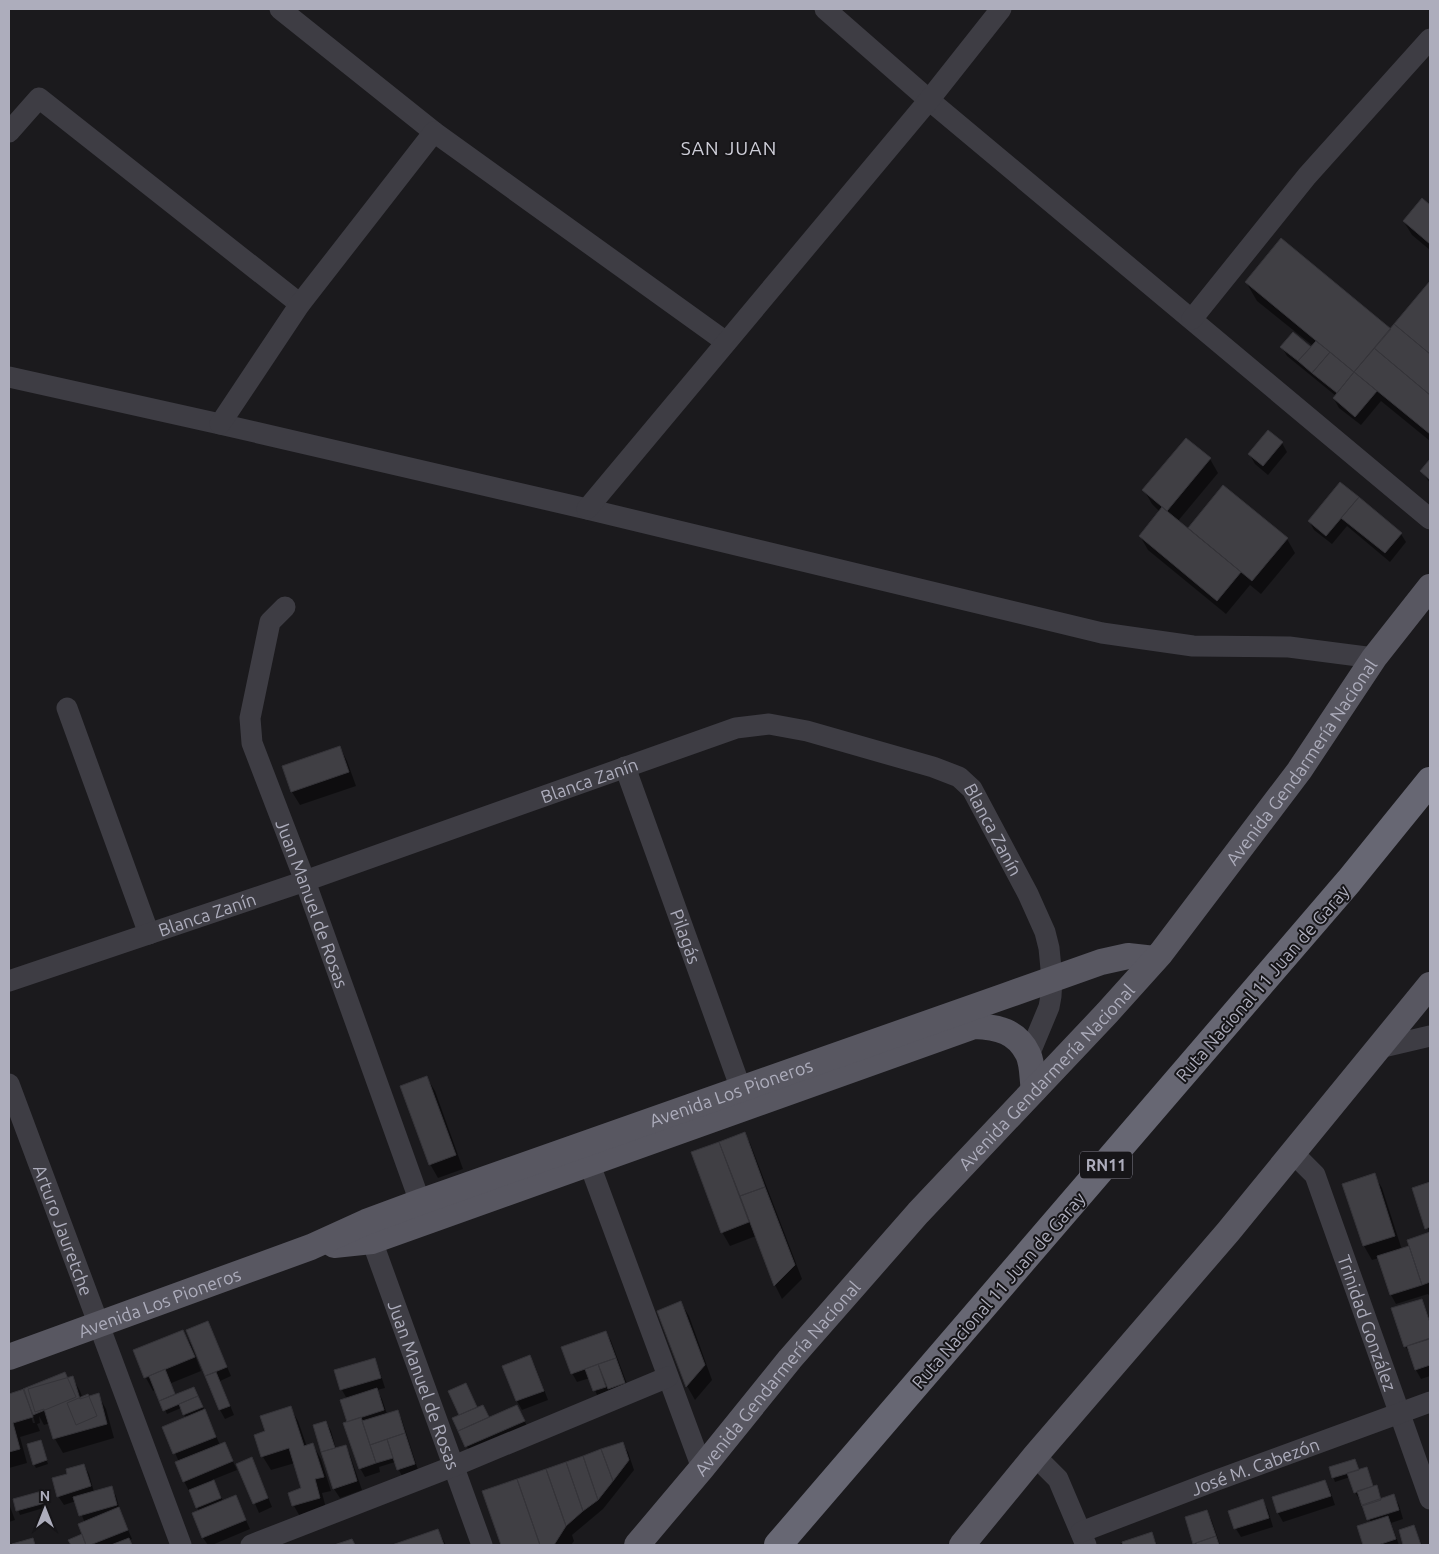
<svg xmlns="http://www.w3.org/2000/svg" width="1439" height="1554" font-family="Ubuntu,sans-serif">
<rect width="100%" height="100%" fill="#1b1a1d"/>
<path fill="#0007" fill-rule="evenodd" d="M1422 200 1430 206V250L1412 235 1404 222Z
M1246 282 1391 330 1430 283V441L1381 401 1361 425 1339 408 1334 399 1336 396 1287 356 1282 347 1311 349 1313 346 1257 301Z
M1282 443 1287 452 1268 475 1255 464 1250 455Z
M1210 459 1218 473 1178 521 1188 530 1223 487 1287 539 1295 553 1261 594 1250 585 1226 614 1148 550 1140 536 1160 512 1152 504 1144 490Z
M1430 461V483L1422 472Z
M1341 483 1401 534 1406 542 1390 562 1347 526 1332 544 1314 530 1309 521Z
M340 747 347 761 356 786 300 805 292 792Z
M427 1078 435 1091 463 1169 438 1178 430 1164Z
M744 1134 750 1143 802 1279 782 1299 775 1285 756 1236 730 1246 722 1232 692 1153Z
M1374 1175 1382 1188 1402 1250 1409 1248 1430 1234 1413 1188 1430 1183V1297L1428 1294 1396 1304 1391 1295 1379 1258 1372 1260 1364 1246 1344 1185Z
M1422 1300 1430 1320V1376L1421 1379 1416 1370 1411 1355 1405 1346Z
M681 1303 689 1316 712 1380 695 1400 687 1386 658 1311Z
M183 1331 191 1345 201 1371 169 1384 176 1399 196 1392 220 1445 229 1453 237 1470 212 1480 223 1501 235 1496 250 1529 212 1545H208L203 1538 193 1513 199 1511 184 1481 179 1462 164 1428 186 1418 181 1408 167 1414 156 1390 153 1391 146 1378 150 1377V1374Z
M188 1331 212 1332 231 1376 220 1381 234 1415 225 1419 220 1410Z
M606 1332 611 1341 630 1392 610 1390 597 1395 590 1378 577 1382 572 1373Z
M530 1357 535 1366 548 1400 522 1410 517 1401 504 1366Z
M374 1360 379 1369 385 1388 377 1390 382 1399 387 1414 397 1411 402 1420 419 1473 403 1478 395 1462 379 1467 380 1472 365 1477 360 1468 349 1422 347 1399 342 1390 336 1371Z
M72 1377 80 1391 83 1399 98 1395 106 1409 114 1438 63 1453 55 1439 50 1423 44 1425 39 1416 40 1423 37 1424 40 1431 20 1437 27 1463 9 1468V1395ZM27 1404H30L35 1423H33Z
M466 1385 477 1408 488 1415 489 1418 517 1406 529 1430 471 1455 454 1419 461 1416 450 1392Z
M290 1407 298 1421 307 1447 313 1445 321 1459 331 1491 322 1493 327 1512 302 1520 294 1506 289 1494 303 1489 295 1463 271 1470 263 1457 256 1435 267 1432Z
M326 1422 331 1431 336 1449 345 1446 350 1455 362 1490 340 1498 334 1489 314 1426Z
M40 1441 48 1464 36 1468 34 1464Z
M622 1443 628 1452 634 1470 603 1509 572 1535 574 1541 571 1545H503L484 1492Z
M238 1464 256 1468 272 1507 259 1513Z
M84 1465 89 1474 94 1492 111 1487 116 1496 121 1514 132 1539 129 1540 132 1545H72L70 1540 83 1535 85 1523 76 1501 64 1505 58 1496 69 1475Z
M1330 1468 1359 1471 1366 1469 1374 1487H1376L1379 1491 1381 1500 1394 1496 1399 1505 1403 1519 1391 1523 1399 1545H1364L1358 1527 1371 1523 1365 1509 1355 1492 1350 1477 1335 1482Z
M1325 1481 1330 1490 1335 1505 1283 1522 1278 1513 1273 1498Z
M41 1492 47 1507 20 1515 14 1500Z
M1263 1501 1268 1510 1273 1527 1241 1537 1236 1529 1230 1512Z
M9 1504 15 1520 9 1522Z
M1207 1512 1212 1521 1220 1545H1196L1194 1543Z
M1414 1527 1422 1545H1405L1400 1531Z
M438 1531 446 1545H396Z
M1152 1534 1157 1545H1116Z"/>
<path fill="#403f44" stroke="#353439" d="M1422 198 1430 205V244L1403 221Z
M1281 238 1391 329 1354 372 1245 282Z
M1430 281V354L1394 324Z
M1394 324 1430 354V395L1374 348Z
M1293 332 1311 347 1298 361 1280 347Z
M1316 341 1330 352 1312 373 1298 361Z
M1374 348 1430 395V434L1354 372Z
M1330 352 1354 372 1337 393 1312 373Z
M1354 372 1377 391 1355 417 1333 398Z
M1268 430 1283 442 1263 466 1248 454Z
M1186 438 1211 458 1167 511 1142 490Z
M1430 459V480L1420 471Z
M1340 482 1359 497 1326 536 1308 521Z
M1223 485 1288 538 1252 581 1188 528Z
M1359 497 1402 533 1385 553 1341 518Z
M1162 507 1241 572 1217 601 1139 536Z
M340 746 349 772 291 792 282 766Z
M427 1076 456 1155 429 1165 400 1086Z
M745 1132 765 1187 740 1196 719 1142Z
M719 1142 749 1222 721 1233 691 1152Z
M1375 1173 1395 1236 1363 1246 1342 1184Z
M1430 1182V1227L1425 1229 1412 1188Z
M765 1187 795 1265 774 1286 740 1196Z
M1430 1232V1282L1422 1285 1407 1240Z
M1409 1246 1422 1285 1390 1295 1377 1256Z
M1422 1299 1430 1323V1338L1404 1347 1391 1308Z
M681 1301 705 1365 686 1387 657 1311Z
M208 1321 227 1367 205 1376 186 1330Z
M183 1330 195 1357 144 1378 133 1350Z
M606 1331 616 1358 571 1374 561 1347Z
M1430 1339V1365L1415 1370 1407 1346Z
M530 1355 544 1391 516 1401 502 1366Z
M375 1358 381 1378 340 1390 334 1370Z
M616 1358 625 1383 608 1389 598 1364Z
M598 1364 606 1387 593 1391 585 1369Z
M165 1369 175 1394 159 1401 149 1376Z
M65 1372 76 1397 33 1415 23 1389Z
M216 1372 230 1406 219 1410 205 1376Z
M73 1376 80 1399 99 1393 107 1424 53 1439 44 1409 35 1412 28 1389Z
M466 1383 477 1407 459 1415 448 1391Z
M194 1387 198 1396 163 1411 159 1401Z
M377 1388 384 1410 347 1422 340 1400Z
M24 1389 33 1417 13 1423 20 1449 9 1452V1394Z
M88 1394 97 1416 76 1425 67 1403Z
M198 1396 203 1407 183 1415 179 1404Z
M483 1405 489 1417 458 1431 452 1418Z
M517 1405 525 1421 465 1447 458 1431Z
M291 1406 304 1446 313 1443 324 1477 315 1479 320 1498 292 1506 288 1493 301 1488 289 1448 261 1457 254 1435 265 1431 260 1416Z
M205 1409 216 1437 173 1454 162 1427Z
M398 1410 405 1433 370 1445 362 1421Z
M361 1417 376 1463 359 1469 343 1423Z
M326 1421 335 1448 321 1452 313 1425Z
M405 1433 415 1464 397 1470 387 1439Z
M387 1439 393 1458 376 1463 370 1445Z
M41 1440 47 1460 33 1465 27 1444Z
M225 1442 233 1461 183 1482 175 1462Z
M623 1442 629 1460 613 1481 601 1449Z
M346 1445 357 1481 333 1489 321 1452Z
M601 1449 613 1481 598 1500 583 1456Z
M583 1456 598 1500 583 1511 566 1462Z
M252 1457 268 1498 253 1504 236 1464Z
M1355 1459 1359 1470 1332 1478 1329 1467Z
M566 1462 583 1511 566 1526 546 1469Z
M84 1464 91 1486 57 1497 52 1478 67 1474 66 1469Z
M1367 1467 1373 1486 1354 1493 1347 1473Z
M546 1469 566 1526 554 1545H540L517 1479Z
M517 1479 540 1545H501L482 1491Z
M214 1480 221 1498 196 1508 189 1490Z
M1325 1480 1331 1496 1277 1513 1272 1497Z
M1377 1485 1381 1500 1362 1506 1357 1491Z
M112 1486 117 1505 79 1516 73 1497Z
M42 1491 45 1503 16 1511 13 1499Z
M1394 1494 1399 1510 1367 1520 1362 1505Z
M236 1495 246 1520 202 1538 192 1513Z
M1263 1499 1269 1518 1234 1529 1228 1511Z
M119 1507 128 1530 90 1545H86L78 1524Z
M1207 1510 1216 1536 1193 1544 1185 1517Z
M1388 1516 1396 1539 1378 1545H1363L1357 1526Z
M1414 1525 1421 1545H1403L1399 1530Z
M438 1529 444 1545H392Z
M1152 1532 1156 1545H1123L1122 1542Z
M82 1534 86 1545H71L68 1540Z
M1216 1536 1219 1545H1197L1196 1543Z
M33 1538 35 1545H12V1544Z
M129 1538 132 1545H111Z
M352 1539 355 1545H334Z"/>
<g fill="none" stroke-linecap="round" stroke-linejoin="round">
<g stroke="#3e3d44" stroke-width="21">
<path d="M280 9 434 132"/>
<path d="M825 9 929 100 1430 519"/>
<path d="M9 132 39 98 300 304"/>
<path d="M1192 319 1307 176 1430 39"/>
<path d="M9 377 220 424 587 509 1102 633 1193 646 1289 647 1374 658"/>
<path d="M220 424 300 304 434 132 726 342"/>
<path d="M587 509 929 100 1001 9"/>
<path id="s1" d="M285 607 270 622 250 718 252 743 305 881 420 1202"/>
<path d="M67 708 149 934"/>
<path id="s2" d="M625 767 746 1103"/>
<path id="s3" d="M9 981 305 881 736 728 769 724 807 731 933 767 959 777 972 789 1028 894 1045 932 1049 948 1052 979 1051 996 1049 1007 1029 1055"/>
<path d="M1379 1048 1430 1036"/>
<path id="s4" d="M9 1084 181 1545"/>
<path d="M584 1149 702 1468"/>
<path id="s5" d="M1293 1153 1315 1175 1430 1499"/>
<path id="s6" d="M367 1227 482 1545"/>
<path d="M1035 1456 1058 1479 1086 1545"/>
<path id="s7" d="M1081 1532 1209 1483 1430 1402"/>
<path d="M251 1545 454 1466 668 1377"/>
</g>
<g stroke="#585761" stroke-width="26">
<path d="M334 1245 372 1241 974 1026C998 1027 1017 1031 1028 1054 1033 1064 1032 1079 1034 1090"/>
<path id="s8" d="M9 1357 311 1247 366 1222 420 1202 1005 996 1101 962 1128 956 1155 959"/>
<path id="s9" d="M637 1545 702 1468 790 1359 918 1213 1107 1013 1161 953 1299 771 1374 658 1430 587"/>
<path d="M962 1545 1035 1456 1228 1232 1430 985"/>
</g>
<path stroke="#676773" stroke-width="28" d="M778 1545 1349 881 1430 781"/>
</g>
<g text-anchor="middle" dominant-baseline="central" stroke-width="4" stroke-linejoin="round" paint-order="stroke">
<rect fill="#161518" stroke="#807f8b" stroke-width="1" x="1080" y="1151.5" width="52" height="27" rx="4"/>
<g font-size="16" font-weight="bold" fill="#adadbc">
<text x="1106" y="1165">RN11</text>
</g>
<g font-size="18" fill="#adadbc" stroke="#161518">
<text stroke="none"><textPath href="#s9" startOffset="1028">Avenida Gendarmería Nacional</textPath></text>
<text stroke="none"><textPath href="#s3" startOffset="614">Blanca Zanín</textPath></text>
<text stroke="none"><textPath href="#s3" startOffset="1064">Blanca Zanín</textPath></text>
<text stroke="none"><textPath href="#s1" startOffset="316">Juan Manuel de Rosas</textPath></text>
<text stroke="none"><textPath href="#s3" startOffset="209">Blanca Zanín</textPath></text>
<text stroke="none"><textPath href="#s2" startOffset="180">Pilagás</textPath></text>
<text transform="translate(1262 983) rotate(-49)">Ruta Nacional 11 Juan de Garay</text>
<text stroke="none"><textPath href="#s9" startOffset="622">Avenida Gendarmería Nacional</textPath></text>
<text stroke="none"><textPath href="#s8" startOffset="769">Avenida Los Pioneros</textPath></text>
<text stroke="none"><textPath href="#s4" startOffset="156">Arturo Jauretche</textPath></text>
<text transform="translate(998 1290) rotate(-49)">Ruta Nacional 11 Juan de Garay</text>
<text stroke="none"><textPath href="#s8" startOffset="160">Avenida Los Pioneros</textPath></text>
<text stroke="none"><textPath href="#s5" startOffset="188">Trinidad González</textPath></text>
<text stroke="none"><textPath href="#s9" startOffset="218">Avenida Gendarmería Nacional</textPath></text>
<text stroke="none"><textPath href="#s6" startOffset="168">Juan Manuel de Rosas</textPath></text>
<text stroke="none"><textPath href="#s7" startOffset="186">José M. Cabezón</textPath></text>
</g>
<g font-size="19" letter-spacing="1" fill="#ceced8" stroke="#161518">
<text x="729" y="148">SAN JUAN</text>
</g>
</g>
<rect width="1439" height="1554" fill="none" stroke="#adadbc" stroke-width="20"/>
<g transform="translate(45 1509)" stroke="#161518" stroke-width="4" paint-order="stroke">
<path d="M0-4L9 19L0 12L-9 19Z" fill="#adadbc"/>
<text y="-8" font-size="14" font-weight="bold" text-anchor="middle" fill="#adadbc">N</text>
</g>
</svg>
